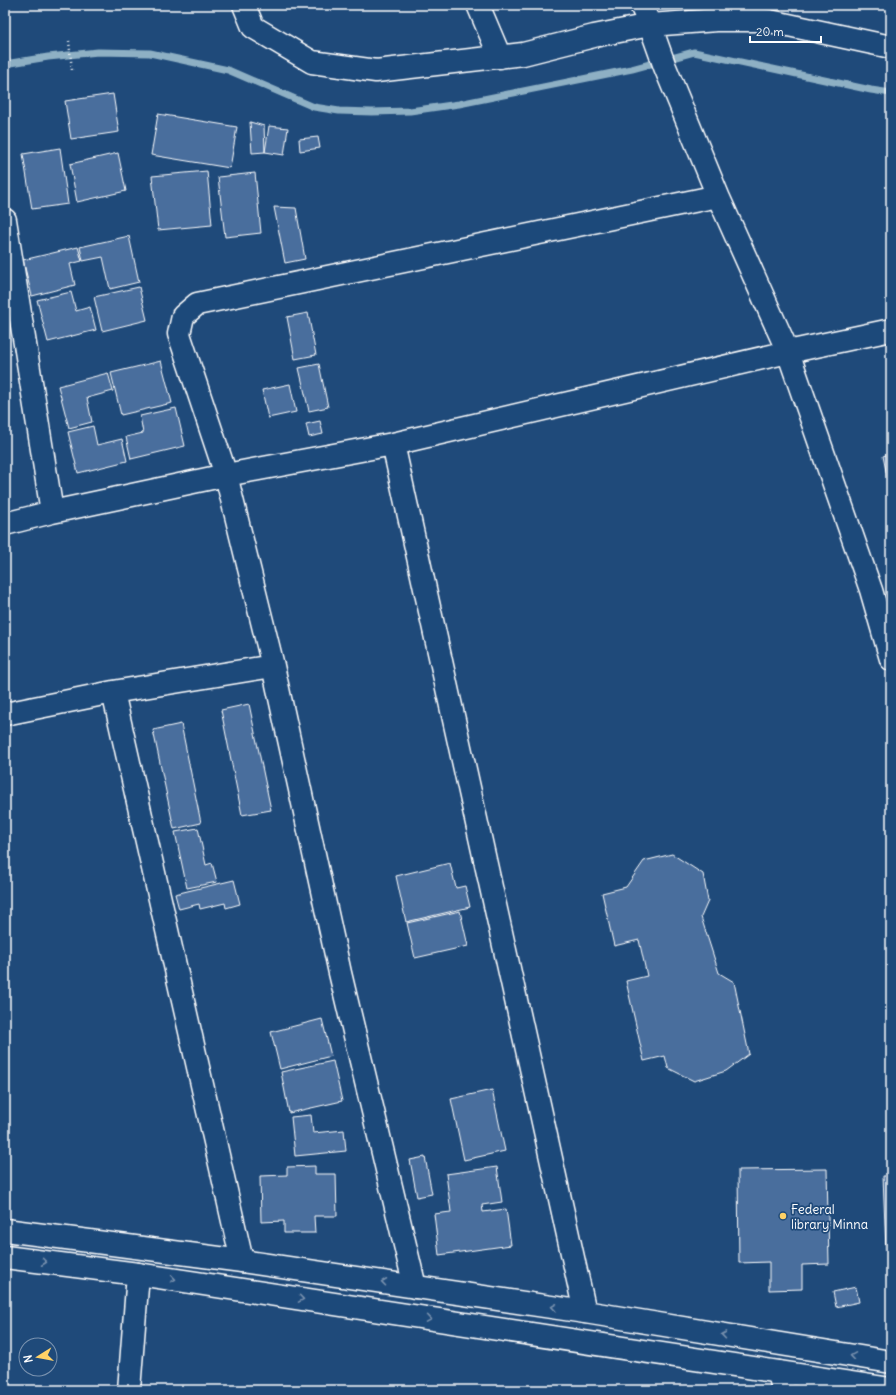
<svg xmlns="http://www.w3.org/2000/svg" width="896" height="1395" font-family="Delius,sans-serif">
<rect width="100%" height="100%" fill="#1f4a7a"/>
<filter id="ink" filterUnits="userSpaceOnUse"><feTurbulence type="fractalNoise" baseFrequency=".025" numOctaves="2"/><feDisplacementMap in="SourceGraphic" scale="8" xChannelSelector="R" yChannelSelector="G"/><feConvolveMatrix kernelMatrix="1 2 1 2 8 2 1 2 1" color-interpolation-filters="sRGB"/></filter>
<g filter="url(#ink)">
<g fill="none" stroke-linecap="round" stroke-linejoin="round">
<path stroke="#8eb0c4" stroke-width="7" d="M5 64 48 57 98 52 150 53 228 70 314 107 339 111 372 112 410 111 459 104 632 69 694 52 871 90 891 93"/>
</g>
<path fill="#4a6e9d" stroke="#fff" d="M113 94 119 132 71 139 65 101Z
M158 114 237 127 230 168 151 155Z
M250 122 264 126 265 152 252 153Z
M269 126 288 128 284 155 265 152Z
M318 137 320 148 300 151 299 139Z
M60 148 68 204 32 209 23 154Z
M118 153 126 191 77 202 70 164Z
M207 171 212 225 158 230 152 176Z
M255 173 261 233 225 237 218 177Z
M274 207 296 208 305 259 285 263Z
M129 236 139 282 110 289 103 257 83 261 80 247Z
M78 247 82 261 70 264 75 285 32 296 23 260Z
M139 287 147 320 102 331 94 297Z
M71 292 76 311 90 307 96 330 48 342 37 300Z
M308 313 316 355 295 359 287 317Z
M161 361 172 403 121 415 111 373Z
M319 364 328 407 309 411 299 368Z
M108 373 113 391 87 398 92 422 69 428 58 386Z
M290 384 296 412 268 418 262 390Z
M176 408 185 446 131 459 126 437 143 433 140 416Z
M320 421 323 434 309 437 306 424Z
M93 426 97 445 122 439 127 461 78 473 68 432Z
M891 453V496L883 456Z
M249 704 271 810 242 815 221 710Z
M181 724 201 823 174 829 153 730Z
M198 828 206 865 212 863 217 882 187 888 175 832Z
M672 854 703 874 708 901 701 917 719 973 734 982 749 1054 726 1071 694 1081 668 1068 665 1056 644 1061 626 981 647 976 639 940 614 946 602 893 626 887 644 861Z
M450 863 456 888 465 886 470 907 406 922 396 876Z
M234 880 240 904 226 908 225 903 200 909 199 904 179 909 175 894Z
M460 911 468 946 415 958 407 923Z
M322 1019 331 1056 280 1069 271 1032Z
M333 1061 342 1101 289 1113 281 1072Z
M492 1090 505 1151 464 1160 451 1099Z
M311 1115 313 1133 344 1130 346 1151 295 1156 291 1117Z
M425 1157 432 1194 417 1197 410 1160Z
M315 1166V1174H336L337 1216H314L315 1233H284V1221L261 1222 260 1176 287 1175V1167Z
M497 1167 502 1202 482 1205 483 1212 506 1209 511 1245 439 1255 434 1214 451 1212 446 1174Z
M827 1169 829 1264 802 1265V1289L769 1290V1262L739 1263 738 1170Z
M883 1176H891V1250H886Z
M856 1287 859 1302 836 1307 833 1292Z"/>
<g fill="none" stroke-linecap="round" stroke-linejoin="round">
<g stroke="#fff" stroke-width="25">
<path id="minor" d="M244 5 253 27 312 62 376 71 523 54 594 36 650 25 717 20H765L891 47
M478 5 500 57
M641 5 650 25 665 67 718 196 788 352 871 590 891 659
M5 220 52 512
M393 444 585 1312
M5 524 52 512 226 475 393 444 788 352 891 330
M113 692 242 1261
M5 714 113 692 273 666
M415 1287 340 973 273 666 226 475 179 334 183 316 197 304 718 196
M779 1372 783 1390
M129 1390 138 1274"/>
</g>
<g stroke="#fff" stroke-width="25">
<path id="major" d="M5 1230 242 1261 585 1312 891 1362
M5 1257 138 1274 891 1389"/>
</g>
<path stroke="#fff" stroke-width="2.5" stroke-dasharray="1 3" stroke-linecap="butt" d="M69 41 72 70"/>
<use href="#minor" stroke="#1f4a7a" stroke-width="22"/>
<use href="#major" stroke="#1f4a7a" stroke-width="22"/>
</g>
<defs><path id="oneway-chevron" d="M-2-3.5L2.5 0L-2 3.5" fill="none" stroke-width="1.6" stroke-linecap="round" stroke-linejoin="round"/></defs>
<g stroke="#7992af">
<use href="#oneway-chevron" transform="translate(44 1262) rotate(7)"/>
<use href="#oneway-chevron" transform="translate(173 1279) rotate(9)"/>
<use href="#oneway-chevron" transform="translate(384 1282) rotate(-172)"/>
<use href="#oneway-chevron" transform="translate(301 1299) rotate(9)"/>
<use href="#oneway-chevron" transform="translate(554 1307) rotate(-172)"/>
<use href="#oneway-chevron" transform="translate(429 1319) rotate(9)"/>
<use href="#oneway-chevron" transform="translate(724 1335) rotate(-171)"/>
<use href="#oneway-chevron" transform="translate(853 1356) rotate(-171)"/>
</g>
</g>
<circle fill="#ffd166" stroke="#1f4a7a" stroke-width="1.5" cx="783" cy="1216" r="4"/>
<g text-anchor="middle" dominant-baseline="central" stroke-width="3.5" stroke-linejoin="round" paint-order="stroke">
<g font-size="13" fill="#fff" stroke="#1f4a7a" text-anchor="start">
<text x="791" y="1209">Federal<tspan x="791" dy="15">library Minna</tspan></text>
</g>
</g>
<rect width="896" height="1395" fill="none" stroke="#1f4a7a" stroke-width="20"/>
<rect x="10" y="10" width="876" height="1375" fill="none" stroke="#fff" stroke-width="1.5" filter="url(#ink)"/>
<g transform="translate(38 1357) rotate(259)"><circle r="19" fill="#1f4a7a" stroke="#7992af"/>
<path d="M0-3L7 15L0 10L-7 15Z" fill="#ffd166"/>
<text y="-6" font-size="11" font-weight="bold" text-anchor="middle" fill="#ffffff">N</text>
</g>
<path d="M750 36v6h71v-6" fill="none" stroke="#ffffff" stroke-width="2"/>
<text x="756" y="36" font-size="12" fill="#ffffff" stroke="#1f4a7a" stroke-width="3" paint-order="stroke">20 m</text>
</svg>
